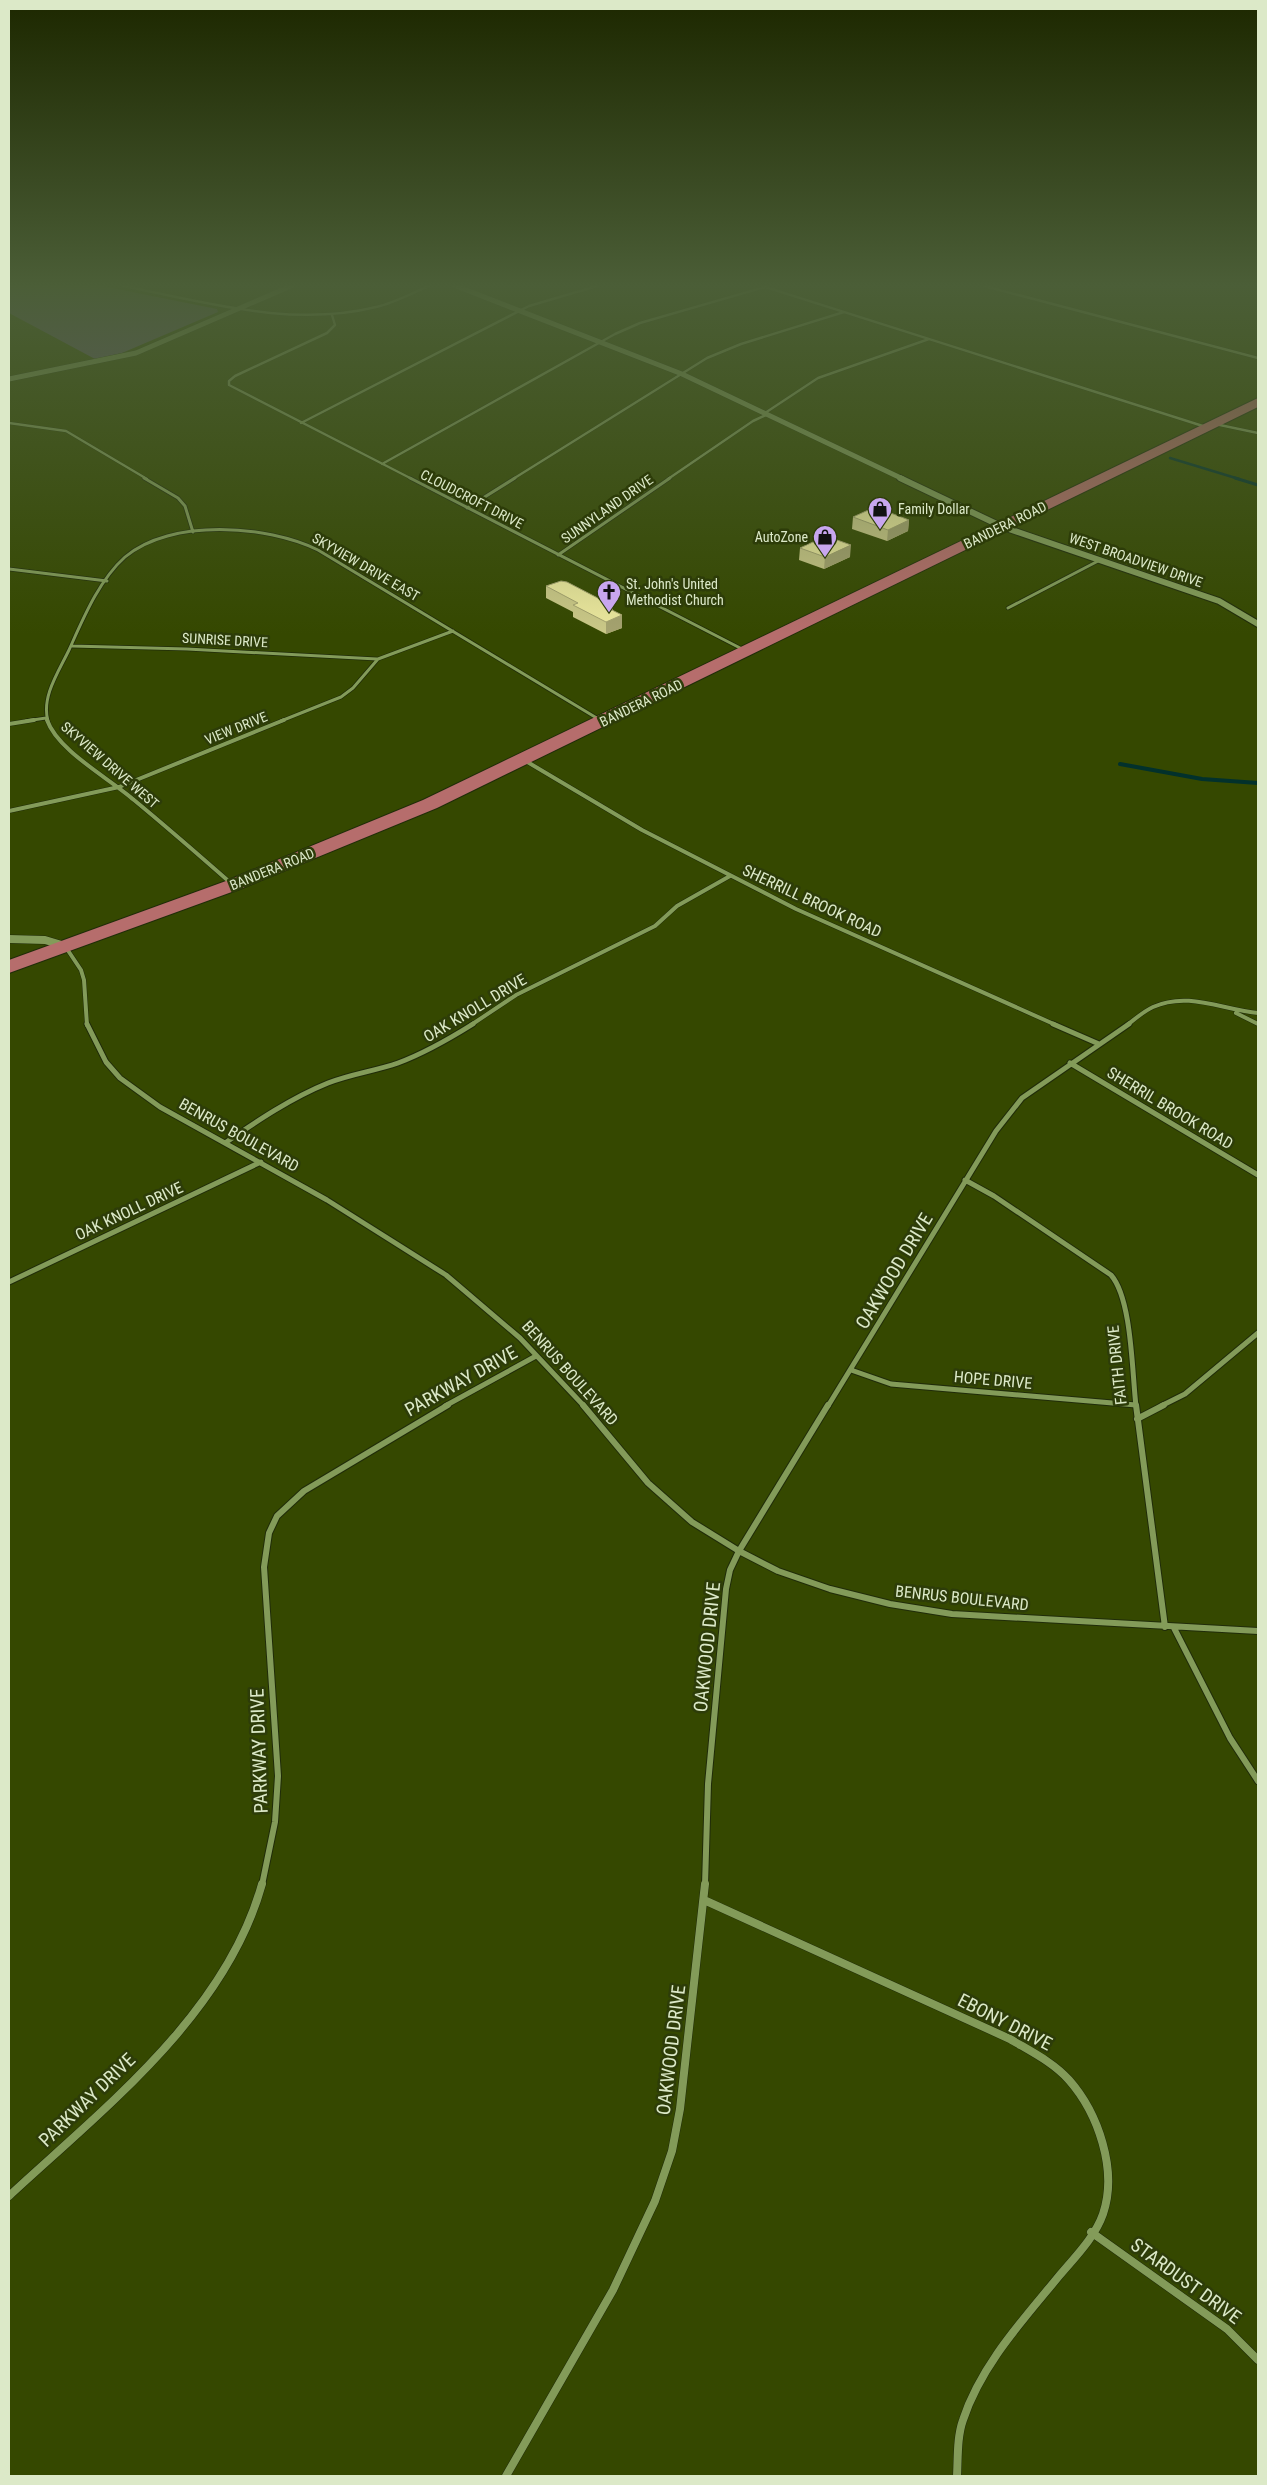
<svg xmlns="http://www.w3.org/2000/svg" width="1267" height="2485" font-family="'Roboto Condensed',sans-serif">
<rect width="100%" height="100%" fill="#354800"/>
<path fill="#66557a" d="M9 286H102L217 309 218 312 122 353 95 359 9 313Z"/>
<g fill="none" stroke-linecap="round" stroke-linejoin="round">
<path stroke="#02312c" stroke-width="2.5" d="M1170 458 1239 479"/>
<path stroke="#02312c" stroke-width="3" d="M1235 478 1258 485"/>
<path stroke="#02312c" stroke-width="4" d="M1120 764 1202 779 1258 783"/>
<g stroke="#202c09" stroke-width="3">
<path id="street-far5" d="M123 286C206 302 291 328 376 307 394 303 412 293 429 286
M762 286 1206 427
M984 286 1258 358
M332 315 335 325 327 333 235 376 229 381V385L412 479
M765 413 818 378 929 339
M9 423 66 431 147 479
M301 423 529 306 597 286
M1215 424 1258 433
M382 464 615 334 640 323 765 287
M513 479 707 358 741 344 844 312
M668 479 753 421 768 414"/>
</g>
<g stroke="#202c09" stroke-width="4.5">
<path id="street-far4" d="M144 478 178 498 185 506 193 532
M410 478 744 650
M467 508 515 478
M558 555 670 478
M9 569 107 581
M1008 608 1100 560
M72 646 187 649 377 659
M26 721 46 718
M48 721C41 697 59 671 69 650 83 619 99 580 125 557 171 518 267 525 318 550L600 720
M281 721 341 697 353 688 378 659 453 631"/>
</g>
<g stroke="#202c09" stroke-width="5">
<path id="street-far3" d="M47 720C58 751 109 778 134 800 168 828 200 856 233 885
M9 724 34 720
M524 760 642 830 796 909 1056 1025
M9 811 119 787 284 720
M65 946 81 970 84 980 87 1025
M1236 1013 1258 1024
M471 1025 516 995 655 926 677 906 730 876
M1127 1025C1135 1019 1144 1011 1153 1007 1188 991 1223 1010 1258 1013"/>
</g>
<g stroke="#202c09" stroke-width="7">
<path id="street-far2" d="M87 1024 106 1062 120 1078 160 1107 327 1200 446 1275 520 1338 584 1406
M1053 1024 1099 1044
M1070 1063 1258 1175
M225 1143C257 1121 291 1098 328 1083 351 1074 375 1071 398 1063 425 1053 449 1039 473 1024
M965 1180 994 1196 1111 1275C1132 1299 1132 1373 1136 1406
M9 1282 261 1162
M851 1370 891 1384 1136 1405
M445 1406 536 1356
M828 1406 996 1131 1022 1098 1129 1024
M1161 1406 1185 1394 1258 1333"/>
</g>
<g stroke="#202c09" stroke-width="8">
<path id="street-far1" d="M583 1405 648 1483 692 1522 739 1551 778 1571 830 1589 890 1604 952 1614 1258 1631
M1136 1405 1165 1627
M1137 1419 1164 1405
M1174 1628 1230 1738 1258 1781
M262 1885 275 1822 278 1776 264 1567 269 1533 277 1516 304 1491 448 1405
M705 1885 708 1784 726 1589 730 1570 739 1551 828 1405"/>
</g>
<g stroke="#202c09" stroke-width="9">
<path id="street" d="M704 1900 1010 2039C1030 2051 1053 2062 1069 2080 1098 2113 1118 2170 1103 2214 1095 2237 1075 2257 1059 2276 1023 2320 981 2365 963 2420 957 2437 958 2457 957 2476
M9 2196C104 2108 226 2014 262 1884
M1091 2232 1227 2329 1258 2360
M506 2476 613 2290 655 2201 672 2151 680 2109 705 1884"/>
</g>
<g stroke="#202c09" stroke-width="5.5">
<path id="secondary-far2" d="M456 286 682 374 903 479
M9 379 136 353 291 286"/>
</g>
<g stroke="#202c09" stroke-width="8">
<path id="secondary-far1" d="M900 478 1003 527 1219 601 1258 624"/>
</g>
<g stroke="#202c09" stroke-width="9">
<path id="secondary" d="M9 939 45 940 65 946"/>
</g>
<g stroke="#202c09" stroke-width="2">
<path id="primary" d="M1258 398V407L437 808 240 889 9 973V960L226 881 423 800Z"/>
</g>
<use href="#street-far5" stroke="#839b59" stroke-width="2.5"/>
<use href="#street-far4" stroke="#839b59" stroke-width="3"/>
<use href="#street-far3" stroke="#839b59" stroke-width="4"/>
<use href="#street-far2" stroke="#839b59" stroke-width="5"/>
<use href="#street-far1" stroke="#839b59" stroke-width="6"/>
<use href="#street" stroke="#839b59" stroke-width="8"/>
<use href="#secondary-far2" stroke="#839b59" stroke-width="5"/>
<use href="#secondary-far1" stroke="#839b59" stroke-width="6"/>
<use href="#secondary" stroke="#839b59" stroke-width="8"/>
<use href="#primary" fill="#b66d6c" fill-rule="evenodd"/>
</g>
<path fill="#cbc888" d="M853 517 909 520 908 531 887 541 852 529Z
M800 548 850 557 824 569 799 560Z
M546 586 613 611 622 615V628L606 634 573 617V612L546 598Z"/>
<path fill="#a5a26f" d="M909 520 908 531 887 541 888 530Z
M851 545 850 557 824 569 825 557Z
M613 606V618L608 608Z
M622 615V628L606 634V622Z"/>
<path fill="#ece89e" stroke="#a5a26f" d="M875 507 909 520 888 530 853 517Z
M826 536 851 545 825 557 800 548Z
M561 581 567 582 613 606 608 608 622 615 606 622 573 605 578 603 546 586Z"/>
<linearGradient id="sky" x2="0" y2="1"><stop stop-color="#1d2800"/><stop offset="0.45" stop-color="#4b5e37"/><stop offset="1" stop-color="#4b5e37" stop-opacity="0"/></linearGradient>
<rect width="1267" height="634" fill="url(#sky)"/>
<defs>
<g id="shop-pin" transform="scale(1.25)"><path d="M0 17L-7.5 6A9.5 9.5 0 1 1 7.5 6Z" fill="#c8a6ef" stroke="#2d3c09"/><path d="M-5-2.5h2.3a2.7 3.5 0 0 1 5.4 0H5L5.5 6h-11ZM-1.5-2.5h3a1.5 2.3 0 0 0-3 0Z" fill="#111"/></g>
<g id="church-pin" transform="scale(1.25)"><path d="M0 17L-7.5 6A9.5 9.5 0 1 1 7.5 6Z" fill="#c8a6ef" stroke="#2d3c09"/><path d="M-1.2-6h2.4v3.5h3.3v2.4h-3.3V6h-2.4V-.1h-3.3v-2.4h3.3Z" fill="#111"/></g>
</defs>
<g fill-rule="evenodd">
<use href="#shop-pin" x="880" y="509"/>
<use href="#shop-pin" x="825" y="537"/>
<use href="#church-pin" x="609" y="592"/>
</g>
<g text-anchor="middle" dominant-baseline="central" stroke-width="5" stroke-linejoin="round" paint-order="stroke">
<g font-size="14" fill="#dce9c8" stroke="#2d3c09">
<text transform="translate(472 499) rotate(27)">CLOUDCROFT DRIVE</text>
<text transform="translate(607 509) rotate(-35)">SUNNYLAND DRIVE</text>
<text transform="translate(1005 525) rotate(-26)">BANDERA ROAD</text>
<text transform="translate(1136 560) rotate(19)">WEST BROADVIEW DRIVE</text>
<text transform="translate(366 567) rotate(30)">SKYVIEW DRIVE EAST</text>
<text transform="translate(225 640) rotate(3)">SUNRISE DRIVE</text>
<text transform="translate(641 703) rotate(-26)">BANDERA ROAD</text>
<text transform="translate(236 728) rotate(-22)">VIEW DRIVE</text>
<text transform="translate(110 765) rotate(41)">SKYVIEW DRIVE WEST</text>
<text transform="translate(272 869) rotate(-22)">BANDERA ROAD</text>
</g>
<g font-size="14" fill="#dce9c8" stroke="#2d3c09" text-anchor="start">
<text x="898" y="509">Family Dollar</text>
<text x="808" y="537" text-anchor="end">AutoZone</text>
<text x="626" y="584">St. John's United<tspan x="626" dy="16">Methodist Church</tspan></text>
</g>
<g font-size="16" fill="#dce9c8" stroke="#2d3c09">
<text transform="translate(812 901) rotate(25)">SHERRILL BROOK ROAD</text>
<text transform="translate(475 1008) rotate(-31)">OAK KNOLL DRIVE</text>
<text transform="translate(1170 1108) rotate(31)">SHERRIL BROOK ROAD</text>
<text transform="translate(239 1135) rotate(29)">BENRUS BOULEVARD</text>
<text transform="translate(129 1211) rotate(-25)">OAK KNOLL DRIVE</text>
<text transform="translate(1117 1365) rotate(-96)">FAITH DRIVE</text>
<text transform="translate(570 1373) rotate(48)">BENRUS BOULEVARD</text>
<text transform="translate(993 1380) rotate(5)">HOPE DRIVE</text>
<text transform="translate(962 1598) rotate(6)">BENRUS BOULEVARD</text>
</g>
<g font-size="19" fill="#dce9c8" stroke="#2d3c09">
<text transform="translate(894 1271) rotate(-59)">OAKWOOD DRIVE</text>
<text transform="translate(461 1381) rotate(-29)">PARKWAY DRIVE</text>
<text transform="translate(707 1647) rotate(-84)">OAKWOOD DRIVE</text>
<text transform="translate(259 1751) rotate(-92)">PARKWAY DRIVE</text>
<text transform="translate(1005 2022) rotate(27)">EBONY DRIVE</text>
<text transform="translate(671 2050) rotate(-83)">OAKWOOD DRIVE</text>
<text transform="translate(87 2100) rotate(-44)">PARKWAY DRIVE</text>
<text transform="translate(1186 2281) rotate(36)">STARDUST DRIVE</text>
</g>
</g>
<rect width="1267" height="2485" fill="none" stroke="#dce9c8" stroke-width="20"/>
</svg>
